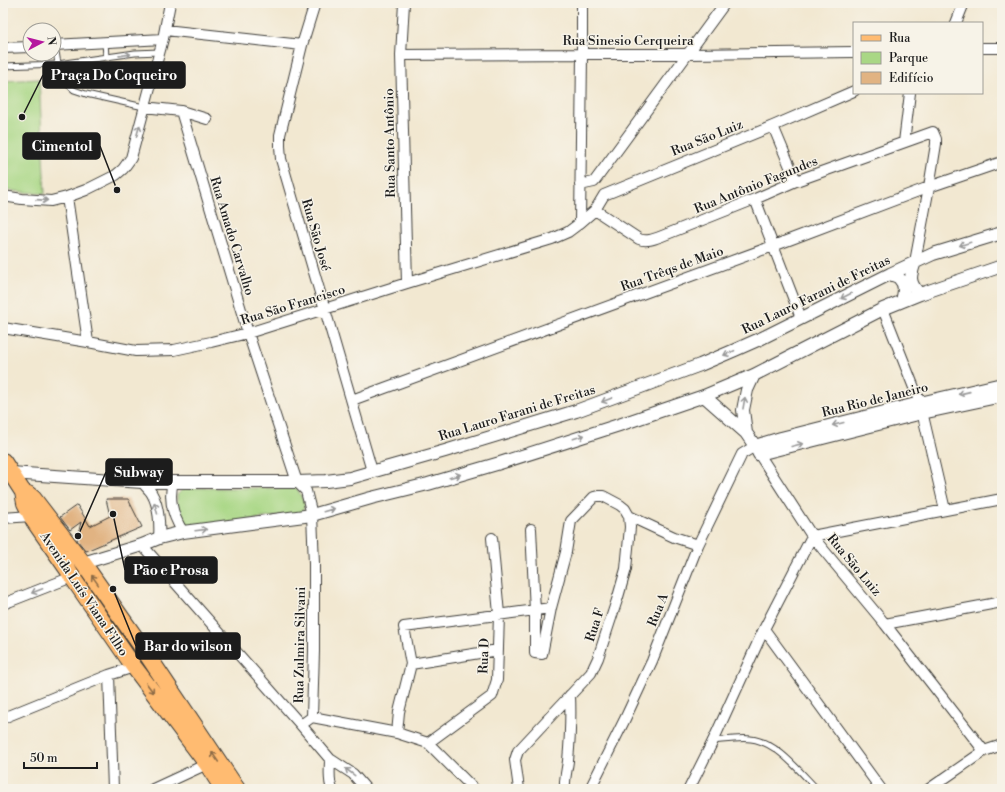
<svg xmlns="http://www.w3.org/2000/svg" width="1005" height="792" font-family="'Libre Bodoni',serif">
<rect width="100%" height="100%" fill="#f7f3e8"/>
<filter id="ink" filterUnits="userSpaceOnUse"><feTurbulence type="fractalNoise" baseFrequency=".025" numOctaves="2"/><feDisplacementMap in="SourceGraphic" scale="8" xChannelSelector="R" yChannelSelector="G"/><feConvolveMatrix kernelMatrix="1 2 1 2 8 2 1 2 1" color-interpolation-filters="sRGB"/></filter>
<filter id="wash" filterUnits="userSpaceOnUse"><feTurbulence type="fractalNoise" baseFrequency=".012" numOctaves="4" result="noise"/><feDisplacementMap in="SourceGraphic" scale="16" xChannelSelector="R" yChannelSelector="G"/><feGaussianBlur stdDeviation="0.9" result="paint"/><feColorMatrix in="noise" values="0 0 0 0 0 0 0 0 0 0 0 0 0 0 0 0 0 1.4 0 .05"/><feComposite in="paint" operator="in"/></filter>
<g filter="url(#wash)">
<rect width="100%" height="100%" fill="#f2e8d1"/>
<path fill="#a9d785" stroke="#627a50" d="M39 79 45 194 3 190V81Z
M184 488H297L305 504 302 513 189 528 178 519 177 495Z"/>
<g id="blocks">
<path fill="#e1b382" d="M106 499H128L142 527 86 551 77 540 81 522 70 530 60 517 77 505 90 526 110 516Z"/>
</g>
</g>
<g filter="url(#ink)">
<use href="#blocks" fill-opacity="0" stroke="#3c3b37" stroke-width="1"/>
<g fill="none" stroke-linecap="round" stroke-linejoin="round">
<g stroke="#3c3b37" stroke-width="7">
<path id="service" d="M105 42 106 57
M55 45 58 64 61 73 64 81 74 90 86 94 144 107
M3 66 58 64 135 53 159 52
M713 741C724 740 741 737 751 739 777 742 799 771 817 789"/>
</g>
<g stroke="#3c3b37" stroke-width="12">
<path id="minor" d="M315 3 302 45 280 135V146L281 159 372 471
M404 3 401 55 407 283
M956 23 964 3
M165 30 302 45
M54 45 163 39
M3 48 30 47
M982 48H1002
M401 55 582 54H688L854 52
M144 107 181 111 207 119
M181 111 248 333 297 482 306 491 312 515 314 564V651L312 717 301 725 330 759 353 774 366 789
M773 126 796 181
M904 142 910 93
M580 185 594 182 725 3
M3 196 22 199 51 201 67 197 86 190 116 175 123 169 131 158 163 39 170 3
M67 197 88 342
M755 199 801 318
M595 210 639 239C647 242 654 239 662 236L755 199 796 181 933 132 936 139V144L929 187 915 262
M580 223 582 54V3
M883 309 920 403 945 510
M3 328 88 342 136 351 174 350 211 342 248 333 407 283 552 239 568 232 580 223 595 210 604 195 773 126 854 91
M352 400 773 246 929 187 1002 162
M759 454 812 536 885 624 984 751
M142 482C145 486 150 490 152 494 159 506 160 525 159 538
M173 482C168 500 174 518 183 532
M629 516 674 537 698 545
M3 518 31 516
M142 545 301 725
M3 604 72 577
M885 624 1002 602
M764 629 881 789
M411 664 498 650
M109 675 113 789
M312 717 397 733 428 743 474 789
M3 718 109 675 134 667
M397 733 399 712 411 664 404 627 551 608
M428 743 492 696 497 680 499 614 492 538
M330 759C330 769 328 780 332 789
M153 789 207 764
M519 789 515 760 518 751 591 673 598 658 618 597 626 569 630 527 629 516 625 509 620 505 603 496H598L594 497 571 521 566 552 551 608 542 654 535 653V611L531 529
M565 789C564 780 567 770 568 761 570 739 571 717 570 695
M590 789 624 721 652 661 698 545 742 454 755 446
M689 789 713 741 764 629 812 536 1002 499
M929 789 984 751 1002 745"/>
</g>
<g stroke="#3c3b37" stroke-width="14">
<path id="tertiary" d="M915 262C910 276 908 283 920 294
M890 274C892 275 897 276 899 278 906 285 904 293 902 301
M704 396 746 433 755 446 759 454 922 413 1002 396
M746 433 743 410 747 390 754 375
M755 446 781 438 920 403 1002 384
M11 473 142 482H297L326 481 350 478 445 451 576 411 700 365 735 350 762 338 890 274 933 254 1002 233
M83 563 142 545 159 538 183 532 312 515 371 498 428 484 500 463 619 425 704 396 754 375 883 309 920 294 1002 266"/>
</g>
<g stroke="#3c3b37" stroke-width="18">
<path id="primary" d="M3 461 23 492 25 503 34 521 68 570 72 577 134 667 207 764 223 789
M23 492 28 494 33 498 83 563 144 650 237 789"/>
</g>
<use href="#service" stroke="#fff" stroke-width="5"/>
<use href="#minor" stroke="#fff" stroke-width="10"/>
<use href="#tertiary" stroke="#fff" stroke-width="12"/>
<use href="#primary" stroke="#ffbb71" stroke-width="16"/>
</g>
<defs><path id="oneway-shaft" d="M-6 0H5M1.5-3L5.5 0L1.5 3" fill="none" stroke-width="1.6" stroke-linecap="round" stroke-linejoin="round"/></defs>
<g stroke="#999">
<use href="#oneway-shaft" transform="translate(125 55) rotate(-8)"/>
<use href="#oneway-shaft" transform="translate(138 131) rotate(-75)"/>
<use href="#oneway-shaft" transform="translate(42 200) rotate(4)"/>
<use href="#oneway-shaft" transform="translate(965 244) rotate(163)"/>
<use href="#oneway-shaft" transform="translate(846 296) rotate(153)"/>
<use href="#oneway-shaft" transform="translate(729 353) rotate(157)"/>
<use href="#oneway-shaft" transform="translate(964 393) rotate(167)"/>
<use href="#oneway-shaft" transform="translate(607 400) rotate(159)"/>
<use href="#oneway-shaft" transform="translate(744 403) rotate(-80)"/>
<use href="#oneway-shaft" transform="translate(838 424) rotate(166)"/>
<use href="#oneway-shaft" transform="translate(579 437) rotate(-18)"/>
<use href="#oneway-shaft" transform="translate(797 445) rotate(-14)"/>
<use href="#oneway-shaft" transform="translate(455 476) rotate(-16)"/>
<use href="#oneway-shaft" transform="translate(156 508) rotate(-104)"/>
<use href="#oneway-shaft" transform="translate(329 510) rotate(-16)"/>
<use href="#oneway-shaft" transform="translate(201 530) rotate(-7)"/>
<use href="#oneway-shaft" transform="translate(37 591) rotate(159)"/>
<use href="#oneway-shaft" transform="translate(350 772) rotate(-143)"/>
</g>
<g stroke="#8e6c46">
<use href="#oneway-shaft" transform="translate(95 580) rotate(-125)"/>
<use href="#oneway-shaft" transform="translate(150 688) rotate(53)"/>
<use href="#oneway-shaft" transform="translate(215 757) rotate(-124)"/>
</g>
</g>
<g text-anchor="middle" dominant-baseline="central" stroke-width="3" stroke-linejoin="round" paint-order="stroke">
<g font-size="13" fill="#1c1c1c" stroke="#f7f3e8">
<text x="628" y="41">Rua Sinesio Cerqueira</text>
<text transform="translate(707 138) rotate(-22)">Rua São Luiz</text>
<text transform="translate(390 143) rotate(-91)">Rua Santo Antônio</text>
<text transform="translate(756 185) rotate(-22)">Rua Antônio Fagundes</text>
<text transform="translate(316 235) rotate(74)">Rua São José</text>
<text transform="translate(232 236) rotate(73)">Rua Amado Carvalho</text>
<text transform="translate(672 269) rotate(-20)">Rua Trêqs de Maio</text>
<text transform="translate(816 295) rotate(-26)">Rua Lauro Farani de Freitas</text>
<text transform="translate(293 305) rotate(-17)">Rua São Francisco</text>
<text transform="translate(875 400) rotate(-14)">Rua Rio de Janeiro</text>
<text transform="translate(517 413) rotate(-17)">Rua Lauro Farani de Freitas</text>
<text transform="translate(854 565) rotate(50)">Rua São Luiz</text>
<text transform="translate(84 594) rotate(56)">Avenida Luís Viana Filho</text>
<text transform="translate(658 610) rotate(-68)">Rua A</text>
<text transform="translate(595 625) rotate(-72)">Rua F</text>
<text transform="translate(300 645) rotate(-89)">Rua Zulmira Silvani</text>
<text transform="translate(484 656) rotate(-88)">Rua D</text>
</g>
</g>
<path fill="none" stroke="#1c1c1c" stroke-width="1.5" d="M22 117L43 75M117 190L100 146M78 536L106 472M113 514L125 570M113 589L136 646"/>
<g fill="#1c1c1c" stroke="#f7f3e8" stroke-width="1.5">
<circle cx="22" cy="117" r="4"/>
<circle cx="117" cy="190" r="4"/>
<circle cx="78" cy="536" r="4"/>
<circle cx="113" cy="514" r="4"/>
<circle cx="113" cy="589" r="4"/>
</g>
<g fill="#1c1c1c" stroke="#1c1c1c" stroke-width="1.5">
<rect x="43" y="62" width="142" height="26" rx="4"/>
<rect x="23" y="133" width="77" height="26" rx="4"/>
<rect x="106" y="459" width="66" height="26" rx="4"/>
<rect x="125" y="557" width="92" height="26" rx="4"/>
<rect x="136" y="633" width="104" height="26" rx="4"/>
</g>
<g font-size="14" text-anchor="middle" font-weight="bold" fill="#fff">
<text x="114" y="80">Praça Do Coqueiro</text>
<text x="62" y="151">Cimentol</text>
<text x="139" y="477">Subway</text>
<text x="171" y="575">Pão e Prosa</text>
<text x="188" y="651">Bar do wilson</text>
</g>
<rect width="1005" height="792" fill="none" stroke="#f7f3e8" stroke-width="16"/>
<rect x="853" y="22" width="130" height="72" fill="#f7f3e8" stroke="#9f9d96"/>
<rect x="861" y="35" width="20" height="6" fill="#ffbb71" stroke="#9f9d96"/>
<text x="889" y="42" font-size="12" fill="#1c1c1c">Rua</text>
<rect x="861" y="52" width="20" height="12" fill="#a9d785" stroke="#9f9d96"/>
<text x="889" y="62" font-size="12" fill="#1c1c1c">Parque</text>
<rect x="861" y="72" width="20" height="12" fill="#e1b382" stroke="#9f9d96"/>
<text x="889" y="82" font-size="12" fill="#1c1c1c">Edifício</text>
<g transform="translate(42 42) rotate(83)"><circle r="19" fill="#f7f3e8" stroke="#9f9d96"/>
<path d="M0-3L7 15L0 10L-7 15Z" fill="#b5179e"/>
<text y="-6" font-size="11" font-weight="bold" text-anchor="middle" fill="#1c1c1c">N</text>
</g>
<path d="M24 762v6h73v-6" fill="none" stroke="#1c1c1c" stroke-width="2"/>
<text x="30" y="762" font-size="12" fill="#1c1c1c" stroke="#f7f3e8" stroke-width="3" paint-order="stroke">50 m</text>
</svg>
